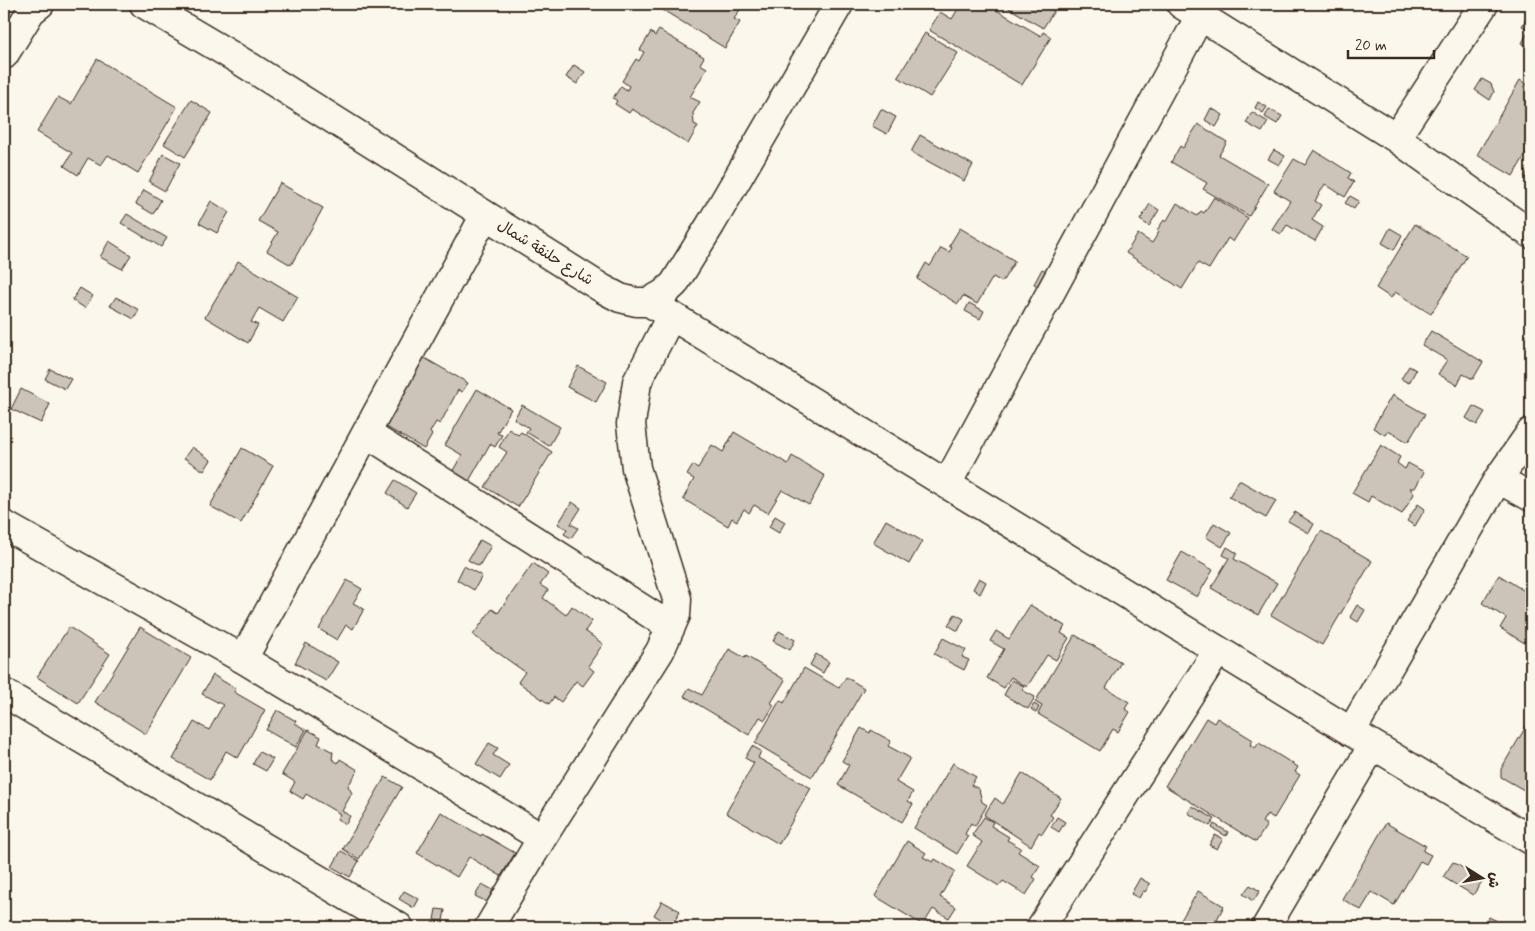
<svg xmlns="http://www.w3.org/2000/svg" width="1535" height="931" font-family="Mynerve,'Playpen Sans Arabic',sans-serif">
<rect width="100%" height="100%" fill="#fbf7ec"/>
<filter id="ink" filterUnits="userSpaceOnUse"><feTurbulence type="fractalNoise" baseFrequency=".02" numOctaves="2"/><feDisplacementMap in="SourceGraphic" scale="10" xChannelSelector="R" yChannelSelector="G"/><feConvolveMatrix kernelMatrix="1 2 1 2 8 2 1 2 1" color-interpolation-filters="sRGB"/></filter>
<g filter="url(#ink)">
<path fill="#ccc4b9" stroke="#3b2a1e" d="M653 4H735L741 8 734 19 740 22 725 48Z
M954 4H986L1041 36 1043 32 1051 37 1022 85 929 30 940 12 952 19 959 7Z
M1002 4H1053L1050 8 1054 11 1043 28Z
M1531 10V49L1522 43 1529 30 1522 26Z
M659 30 704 57 700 64 707 68 690 97 700 102 693 113 694 124 698 126 688 144 632 109 629 113 615 104 617 101 613 98 621 86 627 90 629 86 622 81 636 59 639 61 644 52 640 50 651 32 655 36Z
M925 33 958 53 930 97 898 77Z
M97 59 177 107 138 173 108 155 101 165 88 158 78 175 64 166 72 153 37 132 58 97 71 104Z
M574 65 585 72 577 84 566 77Z
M1482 79 1491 84 1494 92 1490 100 1475 90Z
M1520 80 1531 87V145L1513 176 1477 155Z
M191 100 212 113 185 157 164 144Z
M1258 102 1267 107 1263 113 1255 108Z
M1211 108 1223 115 1216 127 1205 120Z
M881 109 896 117 887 134 872 126Z
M1269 109 1282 116 1277 124 1265 117Z
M1252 112 1268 122 1262 132 1246 123Z
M1198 124 1227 142 1219 155 1268 184 1249 216 1203 189 1207 183 1171 162 1180 146 1183 148Z
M920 135 973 165 964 181 911 152Z
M1274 150 1285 156 1279 165 1268 159Z
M1314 150 1351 173 1348 178 1354 182 1345 197 1325 184 1315 201 1321 205 1312 220 1323 227 1315 241 1287 225 1281 234 1272 229 1290 201 1274 191 1294 159 1305 165Z
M163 154 180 163 165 191 149 182Z
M1531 166V180L1525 177Z
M280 183 323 208 291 265 267 251 278 232 258 221Z
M144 190 161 200 153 214 136 204Z
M1350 196 1359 201 1354 209 1345 203Z
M1214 197 1248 218 1233 242 1228 238 1209 269 1198 263 1182 289 1126 253 1138 234 1152 243 1159 232 1157 230 1164 220 1166 222 1177 203 1197 216 1201 211 1204 213Z
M211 201 229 212 217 233 199 223Z
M1150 204 1159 210 1149 226 1140 220Z
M127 214 167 238 161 247 121 223Z
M1415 224 1467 256 1431 314 1395 292 1391 298 1376 288Z
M960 228 1015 261 1002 282 993 277 977 304 963 296 958 304 917 279 926 263 930 266 941 248 949 252 952 248 949 246Z
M1390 228 1402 235 1394 250 1382 243Z
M109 241 131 255 122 269 100 257Z
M238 261 298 297 283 322 259 308 251 322 258 325 248 343 205 317Z
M1042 269 1054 275 1046 290 1034 284Z
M80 288 93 296 85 308 72 300Z
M116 297 139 310 134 319 110 306Z
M969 303 984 311 980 319 965 311Z
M1431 331 1483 362 1473 379 1463 374 1457 385 1438 374 1447 360 1422 345Z
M421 356 468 383 462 392 458 390 440 424 436 422 430 432 432 435 424 449 383 425Z
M578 366 607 382 596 402 567 387Z
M1409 366 1416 370 1409 383 1401 379Z
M50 369 71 379 65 389 45 379Z
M21 389 50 404 41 423 11 409Z
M477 389 511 409 497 433 502 435 495 447 490 444 469 481 452 472 462 455 445 445Z
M1392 395 1425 414 1408 442 1388 431 1385 435 1373 428Z
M522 405 560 427 549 446 526 432 529 428 514 419Z
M1473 406 1485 412 1477 425 1466 418Z
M509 429 518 435 521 432 552 452 518 507 485 487 507 452 499 447Z
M734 432 788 464 792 456 825 476 809 505 782 490 768 513 754 505 749 513 744 509 737 521 732 518 728 526 683 499 694 479 687 475 693 465 698 468 712 445 723 452Z
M1381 445 1400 457 1397 463 1405 469 1408 463 1424 472 1415 488H1410L1414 494 1402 514 1371 496 1368 502 1352 493Z
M192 447 211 460 204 471 184 458Z
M242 448 273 466 241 523 210 506Z
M395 480 416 493 407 507 387 493Z
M1239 480 1276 501 1266 518 1229 497Z
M572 502 581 508 571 524 578 528 571 538 564 534 567 529 558 524Z
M1418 504 1425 509 1415 526 1407 521Z
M1295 512 1314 524 1309 533 1288 521Z
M775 516 785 522 779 533 769 527Z
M886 520 922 541 909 564 873 543Z
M1214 523 1231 533 1222 547 1206 537Z
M1321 531 1372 561 1322 645 1271 615Z
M480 540 491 546 479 566 468 560Z
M1227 547 1237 553 1234 559 1277 583 1258 615 1211 588 1229 558 1223 555Z
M1182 552 1213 570 1197 597 1166 580Z
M533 563 548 574 540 585 548 590 543 598 566 615 572 606 592 621 585 631 603 644 588 666 594 671 583 686 576 681 561 702 554 697 549 704 518 682 525 672 473 635 492 609 498 613Z
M464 566 482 576 474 590 457 580Z
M1499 575 1531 595V647L1500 628 1506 618 1482 603Z
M979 578 986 582 980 594 973 589Z
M347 580 362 589 353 603 364 609 353 629 346 625 337 640 319 629Z
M1030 605 1065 626 1061 633 1069 638 1056 660 1047 655 1027 687 1011 677 1004 688 987 678 1004 649 990 641 996 631 1009 639Z
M1357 605 1365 610 1358 622 1350 617Z
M955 614 964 619 958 631 948 625Z
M69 627 110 654 78 703 37 677Z
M140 627 191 658 146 734 95 702Z
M779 631 795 640 790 650 773 641Z
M1075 635 1121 662 1106 688 1129 702 1125 709 1130 712 1118 732 1113 729 1100 751 1038 714 1042 706 1035 702Z
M943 638 966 650 962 657 969 660 964 670 934 654Z
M306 643 338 662 326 681 295 663Z
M729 649 745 658 746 656 785 680 771 703 774 705 765 720 760 717 749 735 684 696 689 688 702 695Z
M816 654 829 662 823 673 810 665Z
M804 668 839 688 846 677 864 688 812 777 755 743 780 700 784 703Z
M213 675 236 689 234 692 265 710 238 758 226 751 210 780 173 759 194 722 209 730 223 705 202 694Z
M1012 680 1024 686 1022 690 1035 697 1028 709 1004 695Z
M1034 704 1039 707 1036 713 1031 709Z
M277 710 296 721 295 723 306 730 296 747 266 730Z
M1206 718 1214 723 1217 718 1253 740 1250 745 1255 748 1259 743 1298 767 1295 772 1300 775 1274 818 1267 814 1262 822 1267 825 1256 842 1165 786Z
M1531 718V794L1501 777V769Z
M861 728 870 733 871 730 891 741 888 746 910 758 896 782 913 792 908 801 913 804 902 822 838 785 849 765 842 761Z
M308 730 321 737 318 744 333 752 332 759 338 763 340 759 358 770 348 786 352 793 342 811 350 816 346 824 337 819 340 814 306 794 303 799 290 791 295 782 282 774Z
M489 743 498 748 493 755 509 765 500 779 476 764Z
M752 746 761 751 758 758 811 788 779 844 726 813 754 763 745 758Z
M259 752 273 759 266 771 253 764Z
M953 763 976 777 971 785 979 789 982 802 987 805 975 826 971 823 965 834 968 836 957 854 914 828Z
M1022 773 1061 798 1050 815 1053 817 1042 834 1039 832 1031 846 984 815 995 798 1003 804Z
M385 777 402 787 359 859 343 849Z
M1192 806 1215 819 1210 826 1188 813Z
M441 812 481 836 482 834 515 853 501 876 469 857 457 877 417 853Z
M984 817 993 822 991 826 1009 837 1007 840 1021 848 1018 852 1040 866 1033 877 1036 879 1026 895 1003 881 999 886 967 866 982 842 972 835Z
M1057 817 1065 822 1059 832 1051 827Z
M1386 823 1426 846 1423 851 1431 855 1426 864 1420 861 1394 905 1372 892 1361 910 1342 899Z
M1214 824 1228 832 1226 836 1212 828Z
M1215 835 1223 839 1217 849 1209 845Z
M907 841 926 853 923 857 933 862 935 859 955 871 940 897 956 907 949 918 933 909 923 925 875 896Z
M341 851 359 861 350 877 332 867Z
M1453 862 1483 880 1473 895 1443 877Z
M1140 878 1150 884 1145 892 1143 891 1139 898 1131 894Z
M482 884 493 890 487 902 475 896Z
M1250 885 1260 891 1253 901 1243 894Z
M404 891 419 899 414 908 399 899Z
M1198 891 1224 906 1214 925 1219 927H1182L1178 925Z
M662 901 680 911 672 926 654 915Z
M436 909 445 910 443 921 434 920Z
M1489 917 1505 925 1504 927H1484Z"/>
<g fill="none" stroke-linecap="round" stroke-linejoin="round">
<g stroke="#3b2a1e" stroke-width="31">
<path id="minor" d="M144 4 239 60 603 289 620 298 636 302H649L663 294 674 284 711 224 839 4
M1181 4 1396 138 1531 234
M4 55 31 11 40 4
M1396 138 1484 4
M649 302 1373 745 1531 840
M366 433 671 627
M1498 479 1531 497
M947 484 1200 16
M4 525 243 659 542 838
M243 659 485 215
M4 693 399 927
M1351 732 1498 479 1531 432
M489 927 542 838 660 651 676 615 677 599 636 468 631 424 637 382 671 316
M1041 927 1218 650
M1266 927 1373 745"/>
</g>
<use href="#minor" stroke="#fbf7ec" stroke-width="28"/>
</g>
</g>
<g text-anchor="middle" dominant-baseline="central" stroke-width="4" stroke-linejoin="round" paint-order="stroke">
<g font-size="15" fill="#3b2a1e" stroke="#fbf7ec">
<text transform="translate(545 253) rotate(32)">شارع حلنقة شمال</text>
</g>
</g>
<rect width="1535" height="931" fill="none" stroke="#fbf7ec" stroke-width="20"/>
<rect x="10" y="10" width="1515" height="911" fill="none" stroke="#3b2a1e" stroke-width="2" filter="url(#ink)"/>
<g transform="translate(1482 878) rotate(101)" stroke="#fbf7ec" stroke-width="4" paint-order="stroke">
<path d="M0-4L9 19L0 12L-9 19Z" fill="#3b2a1e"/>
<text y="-8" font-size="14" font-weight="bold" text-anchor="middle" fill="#3b2a1e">ش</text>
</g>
<path d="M1348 50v8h86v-8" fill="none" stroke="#3b2a1e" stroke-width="2.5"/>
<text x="1355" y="50" font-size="15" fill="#3b2a1e" stroke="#fbf7ec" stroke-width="4" paint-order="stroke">20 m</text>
</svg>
